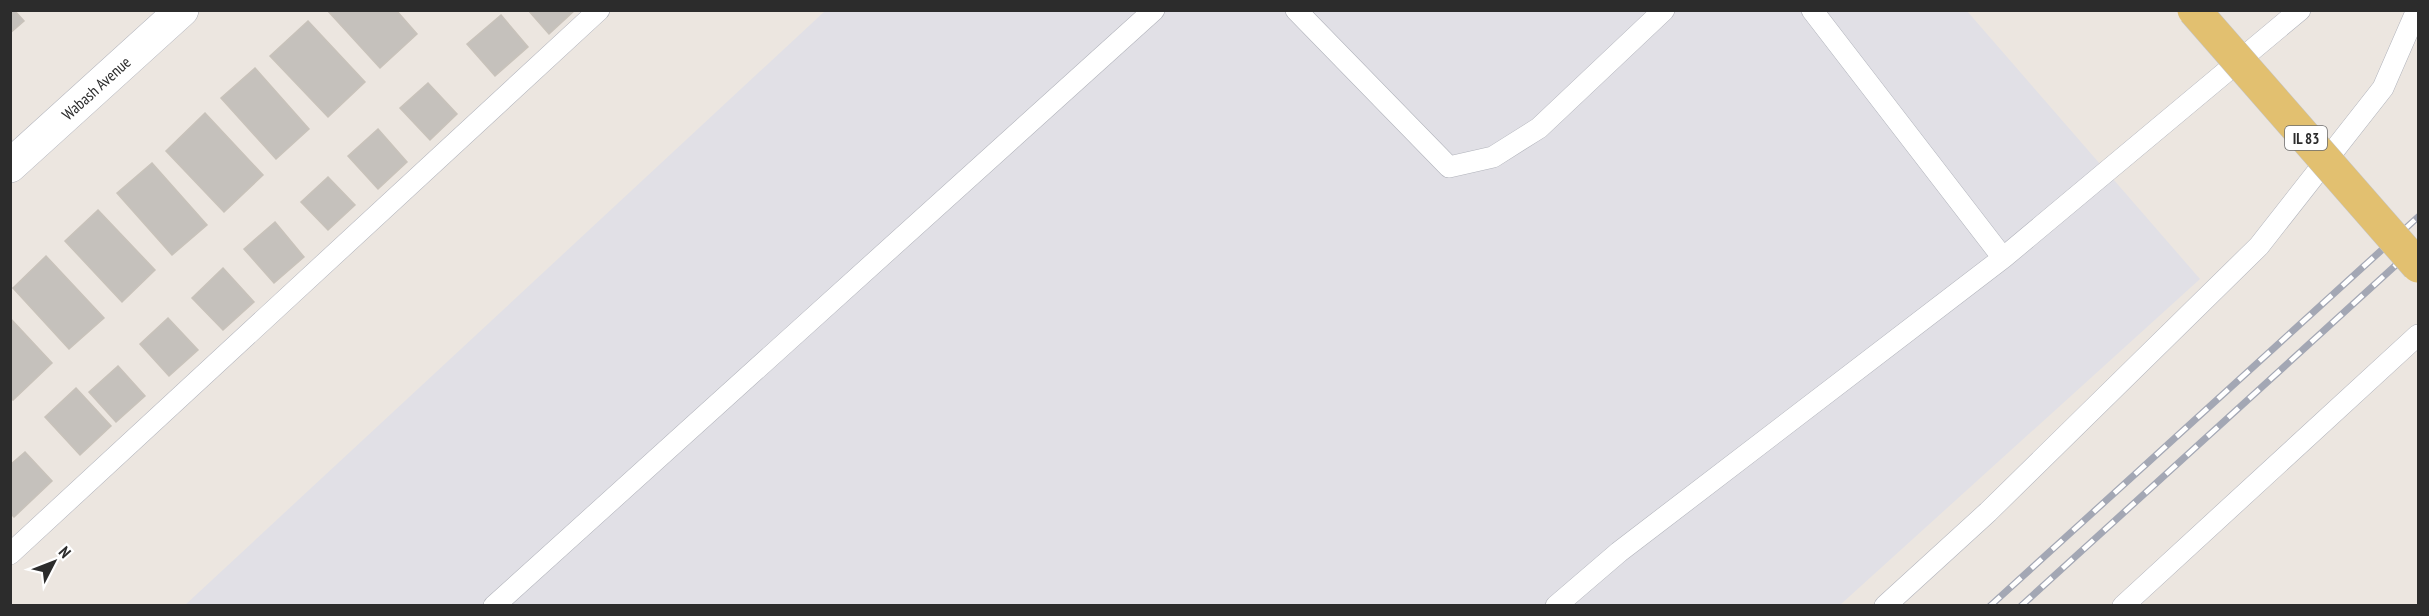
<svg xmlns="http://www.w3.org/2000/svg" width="2429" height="616" font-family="'PT Sans Narrow',sans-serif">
<rect width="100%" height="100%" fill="#ece6e0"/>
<path fill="#e1e0e6" d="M825 11H1967L2200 279 1840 605 184 606Z"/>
<path fill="#c5c1bc" stroke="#c8c2ba" stroke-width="1.5" d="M10 10H14L24 21 10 33Z
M327 10H396L417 34 380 68Z
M528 10H575L549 34Z
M501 15 528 47 495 76 467 44Z
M308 21 365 82 328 117 270 56Z
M255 68 309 129 276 159 221 98Z
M428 83 457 114 430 140 400 108Z
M205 113 263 175 224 212 166 151Z
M378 129 407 162 378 189 348 156Z
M152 163 207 225 172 255 117 193Z
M328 177 355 205 328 230 301 202Z
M98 210 155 270 122 302 65 241Z
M275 222 304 257 274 283 244 249Z
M46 256 104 318 69 349 13 288Z
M223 268 254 302 223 330 192 298Z
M10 318 52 363 13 400 10 398Z
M168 318 198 350 169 376 140 344Z
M118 366 145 396 116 422 89 392Z
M76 388 111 426 80 455 45 417Z
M25 452 52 481 14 517 10 513V465Z"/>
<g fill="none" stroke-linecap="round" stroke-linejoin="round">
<g stroke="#b1b3bb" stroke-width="22">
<path id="service" d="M1296 10 1449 167 1493 157 1539 128 1664 10
M1812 10 2003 258
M10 554 599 10
M494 606 1154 10
M1556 606 1619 552 2003 258 2300 10
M1885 606 1988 512 2259 246 2383 88 2417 10
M2123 606 2418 335"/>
</g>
<g stroke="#b1b3bb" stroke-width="34">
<path id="minor" d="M10 166 182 10"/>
</g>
<use href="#service" stroke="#fff" stroke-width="21"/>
<use href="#minor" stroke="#fff" stroke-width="33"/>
<g stroke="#a3a7b4" stroke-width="7">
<path id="rail" d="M1990 606 2418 217
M2021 606 2418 245"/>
</g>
<use href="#rail" stroke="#fff" stroke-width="4.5" stroke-dasharray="14" stroke-linecap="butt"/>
<g stroke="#c4c4c4" stroke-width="34" stroke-linecap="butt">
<path id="primary-bridge" d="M2194 10 2418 266"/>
</g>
<use href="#primary-bridge" stroke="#e2c070" stroke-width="33"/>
</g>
<g text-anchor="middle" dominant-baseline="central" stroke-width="5" stroke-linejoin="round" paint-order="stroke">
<rect fill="#fff" stroke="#6b6b6b" stroke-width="1.5" x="2285" y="126" width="42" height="24" rx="4.5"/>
<g font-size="15" font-weight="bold" fill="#2c2c2c">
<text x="2306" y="138">IL 83</text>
</g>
<g font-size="16" fill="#2c2c2c" stroke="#fff">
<text transform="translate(96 88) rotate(-42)">Wabash Avenue</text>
</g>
</g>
<rect width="2429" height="616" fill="none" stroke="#2c2c2c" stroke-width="24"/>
<g transform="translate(54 562) rotate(48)" stroke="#ffffff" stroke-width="4.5" paint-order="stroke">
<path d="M0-4.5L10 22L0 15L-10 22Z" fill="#2c2c2c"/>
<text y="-9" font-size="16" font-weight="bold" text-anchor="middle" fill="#2c2c2c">N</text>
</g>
</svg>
